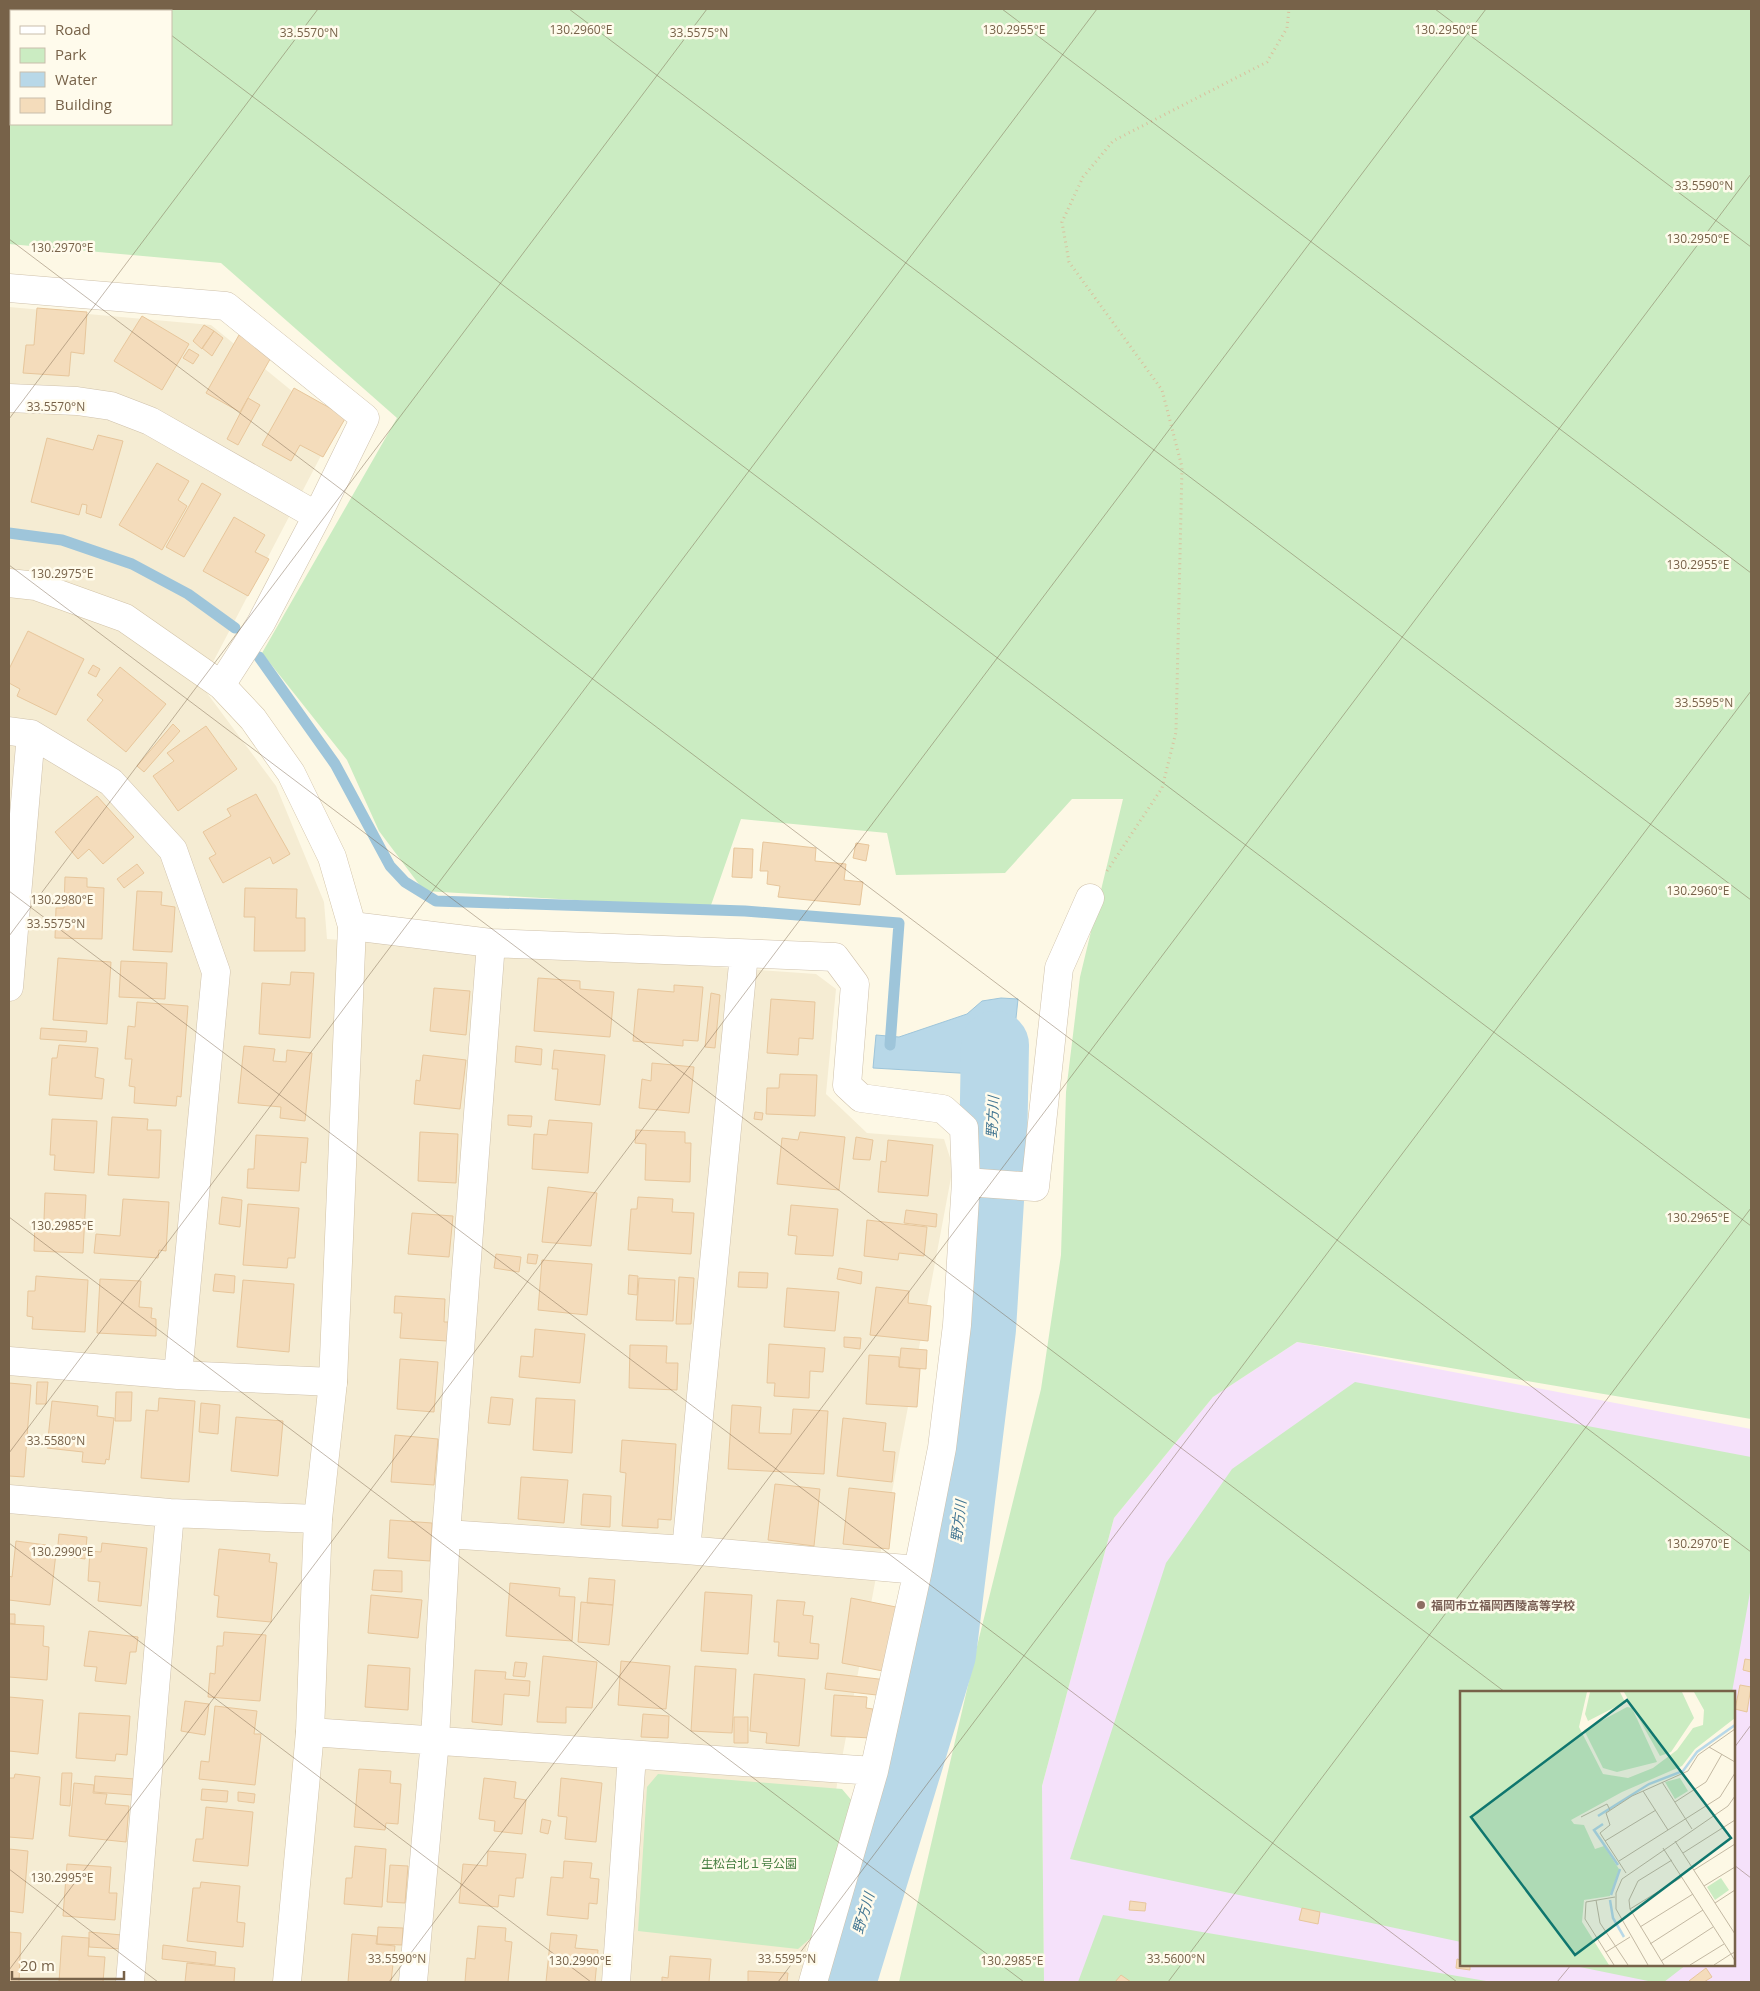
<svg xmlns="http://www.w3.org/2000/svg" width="1760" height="1991" font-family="'Open Sans','Noto Sans JP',sans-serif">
<rect width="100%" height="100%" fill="#fdf8e5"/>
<path fill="#f5ecd3" d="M9 307 211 325 336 427 201 685 276 786 324 902 327 939 816 974 836 989 826 1094 867 1133 944 1139 953 1167 800 1982H9Z"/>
<path fill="#f5e1fa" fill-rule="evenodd" d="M1297 1342 1751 1429V1982H1044L1042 1786 1114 1518 1213 1397ZM1461 1692H1734V1965H1461Z"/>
<path fill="#cbecc2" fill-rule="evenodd" d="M9 9H1751V1419L1297 1342 1213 1397 1114 1518 1042 1786 1044 1982H899L979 1638 1041 1389 1061 1255 1066 1092 1080 977 1123 799H1072L1005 873 896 875 887 833 741 819 710 908 424 891 379 831 347 760 262 653 397 418 221 263 9 244ZM11 11H171V124H11Z
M1355 1382 1751 1457V1587L1732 1692H1461V1942L1070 1859 1166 1563 1232 1469Z
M658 1774 842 1789 853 1802 812 1937 798 1949 638 1931 647 1787Z
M1103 1915 1492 1982H1078Z
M1570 1965H1686L1664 1982H1653Z"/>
<path fill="#b8d8e8" stroke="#9ec5da" d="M1001 998 1018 999 1010 1076 873 1068 876 1035 899 1037 967 1014 982 1001Z"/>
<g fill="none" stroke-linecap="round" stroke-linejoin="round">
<path stroke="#9ec5da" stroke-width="11" d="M9 533 62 540 132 564 188 594 235 628
M259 657 335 764 390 866 405 882 436 901 745 911 899 923 890 1045"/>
<path stroke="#b8d8e8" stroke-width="68" d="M842 1982 942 1654 982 1329 993 1152 995 1045"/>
</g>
<path fill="#f4dcbb" stroke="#e7c69b" d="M37 308 87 312 84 354 71 352 69 376 23 373 26 345H34Z
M142 316 189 344 162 390 114 361Z
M204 325 214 331 202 349 193 341Z
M214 331 223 338 212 356 202 348Z
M239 335 273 354 240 412 206 393Z
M189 349 199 355 193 364 183 358Z
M294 388 346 417 323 457 300 445 291 461 262 445Z
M248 398 260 405 238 445 227 439Z
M98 435 123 441 101 518 86 513 87 505 82 504 79 515 31 502 47 438 93 450Z
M157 463 189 481 178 500 187 506 162 550 119 525Z
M202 483 221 494 184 557 166 547Z
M234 517 265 535 255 552 269 559 248 596 203 571Z
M28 631 84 659 56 715 17 696 20 689 9 683V669Z
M93 665 100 669 96 677 88 673Z
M120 667 166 704 126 752 87 720 103 700 97 695Z
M173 724 180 731 144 772 137 766Z
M206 726 237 769 178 811 153 776 174 761 167 753Z
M256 794 290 854 273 864 270 857 223 883 209 858 216 854 203 832 231 816 227 809Z
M97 796 134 837 103 864 89 849 78 859 55 832Z
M763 842 816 848 815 861 846 864 844 880 863 882 860 905 778 897 780 886 767 884 768 871H760Z
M856 843 869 845 866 861 853 858Z
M734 848 753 849 752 878 732 877Z
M137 864 144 873 124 888 117 879Z
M65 877 87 878V887L104 888 102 939 55 938 56 908H64Z
M245 888 297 889 296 918H305V951H254L255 917H244Z
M137 891 162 892 161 905 175 907 172 952 133 950Z
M58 958 111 962 107 1024 53 1020Z
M121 961 167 963 165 999 119 997Z
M291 972 314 973 310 1038 259 1034 262 983 290 985Z
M538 978 580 981V989L614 992 610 1037 534 1031Z
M674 985 703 987 698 1041 683 1040V1046L633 1041 638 989 674 992Z
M434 988 470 991 466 1035 430 1031Z
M711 993 720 995 715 1048 705 1047Z
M771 999 815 1002 813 1039 799 1038 798 1055 767 1053Z
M137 1002 188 1006 181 1097 177 1096 176 1106 134 1103 135 1087 129 1086 132 1059H125L128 1026 135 1027Z
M41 1028 87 1031 86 1042 40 1039Z
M59 1045 98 1048 95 1077 104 1079 102 1099 49 1095 52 1058H57Z
M244 1046 275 1049 273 1061 286 1062 287 1050 312 1053 305 1121 280 1118 281 1107 238 1103Z
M516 1046 542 1049 541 1065 515 1062Z
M554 1050 605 1055 600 1105 555 1100 558 1069H552Z
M423 1055 466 1060 460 1109 414 1104 416 1080 420 1081Z
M652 1063 694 1067 689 1113 639 1108 642 1079 651 1081Z
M780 1074 817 1075 815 1116 766 1114 767 1088H779Z
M755 1112 763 1113 762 1120 754 1119Z
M508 1115 532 1116 531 1127 508 1125Z
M112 1117 148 1119 147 1130H161L159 1178 108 1175Z
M52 1119 97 1121 94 1173 54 1170 55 1155H50Z
M549 1120 592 1123 588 1173 532 1169 534 1134 547 1135Z
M636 1130 685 1132V1143H691L690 1182 645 1180 646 1144 635 1143Z
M420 1132 458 1134 456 1183 418 1181Z
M800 1132 845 1137 839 1190 777 1184 782 1138 798 1140Z
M256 1135 308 1138 306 1163 301 1162 299 1191 247 1188 248 1169H254Z
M856 1137 873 1140 870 1160 853 1159Z
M888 1140 933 1145 928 1196 878 1192 881 1161 886 1162Z
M548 1187 597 1193 591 1246 542 1242Z
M45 1193 86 1195 83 1253 34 1251 35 1220H44Z
M222 1197 242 1200 240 1227 219 1224Z
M638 1197 673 1199 672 1212 694 1213 691 1254 628 1250 631 1209H637Z
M123 1199 169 1202 166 1251 159 1250 158 1258 94 1253 96 1234 120 1236Z
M248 1204 299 1208 295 1258H288L287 1268 243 1265Z
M791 1205 838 1209 833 1256 795 1254 797 1236 788 1235Z
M906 1210 937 1214 936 1227 904 1223Z
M412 1213 453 1216 449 1257 408 1254Z
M867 1220 927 1227 924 1256 899 1253 898 1260 864 1256Z
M496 1254 521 1257 519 1272 494 1268Z
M528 1254 538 1255 536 1264 527 1263Z
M542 1260 592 1264 587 1315 538 1310Z
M839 1268 862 1272 861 1284 837 1279Z
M739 1272 768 1273 767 1288 738 1287Z
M215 1274 235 1276 234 1293 213 1291Z
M629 1275 638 1276 637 1295 628 1294Z
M36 1276 88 1280 85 1332 32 1329 33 1317 27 1316 28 1291H35Z
M679 1277 694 1278 691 1324H676Z
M639 1278 675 1280 673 1321 636 1320Z
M100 1279 141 1281 139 1307 152 1308 151 1318 156 1319V1336L97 1333Z
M243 1280 294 1284 289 1352 237 1347Z
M876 1287 909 1291 908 1303 931 1306 928 1341 870 1335Z
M787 1288 839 1292 835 1331 784 1327Z
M395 1296 445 1299 444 1322H449L447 1341 400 1338 402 1313H394Z
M535 1329 585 1334 580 1383 519 1377 521 1356 533 1357Z
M844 1337 861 1338 860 1349 844 1347Z
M769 1344 825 1348 823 1372 810 1371 809 1398 774 1396 775 1383H767Z
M630 1345 667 1346 666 1363H678L677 1390 629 1388Z
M901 1348 927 1350 926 1369 899 1367Z
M869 1355 899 1357V1367L920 1369 917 1407 866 1404Z
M400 1359 438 1362 434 1412 397 1409Z
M37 1382H48L46 1404H36Z
M9 1383 31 1385 24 1477 9 1476Z
M116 1392H132L131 1421H115Z
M491 1397 513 1399 510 1425 488 1423Z
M159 1398 195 1401 189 1482 141 1478 146 1410 158 1411Z
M536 1398 575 1400 572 1453 533 1450Z
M52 1401 98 1406 97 1416 114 1418 109 1460 106 1459 105 1464 82 1462 83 1452 47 1448Z
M201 1403 220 1405 218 1434 199 1432Z
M732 1405 761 1407 759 1433 791 1434 793 1409 828 1411 824 1474 728 1469Z
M236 1417 283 1421 278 1476 231 1471Z
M843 1418 886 1423 883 1451 895 1452 892 1482 837 1476Z
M395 1435 438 1439 434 1485 391 1482Z
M622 1440 676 1444 671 1520 658 1519V1528L622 1526 626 1473 620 1472Z
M521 1477 568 1480 564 1523 518 1519Z
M775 1484 820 1489 814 1546 768 1540Z
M849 1488 895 1493 889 1549 843 1544Z
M583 1494 611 1496 610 1527 581 1525Z
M390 1520 432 1523 430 1561 388 1558Z
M59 1534 87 1537 85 1559 57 1555Z
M16 1541 46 1545 45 1552 56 1553 50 1605 9 1600V1576L12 1577Z
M102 1543 147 1548 141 1606 98 1601 100 1582 88 1581 90 1551 101 1552Z
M219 1549 270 1554 269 1562 277 1563 271 1622 217 1617 219 1596 214 1595Z
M374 1570 402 1571V1592L372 1590Z
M589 1578 615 1580 613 1605 587 1603Z
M510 1583 560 1588 559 1596 575 1597 572 1641 506 1636Z
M705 1592 752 1595 748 1654 701 1651Z
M371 1595 422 1600 418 1638 368 1633Z
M851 1598 896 1607 888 1672 842 1663Z
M777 1600 805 1602 803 1615 813 1616 810 1643 819 1644 818 1659 778 1656 779 1642H774Z
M581 1602 613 1605 609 1645 578 1642Z
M9 1614H15V1624L9 1623Z
M9 1624 44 1626 43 1646 49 1647 47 1680 9 1677Z
M89 1631 138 1637 136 1652H130L126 1684 95 1681 97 1667 84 1666Z
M224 1632 266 1635 260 1701 208 1697 210 1673 215 1674 217 1646H223Z
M543 1656 597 1662 592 1708 566 1707V1723L537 1722Z
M1745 1659 1751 1660V1672L1743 1670Z
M621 1661 670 1666 666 1709 618 1705Z
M515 1662 527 1663 525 1677 513 1676Z
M368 1665 410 1668 408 1710 365 1707Z
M695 1666 736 1669 732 1733 691 1731Z
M475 1670 506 1672 505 1679 530 1681 529 1696 504 1694 502 1725 472 1722Z
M827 1673 887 1680 885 1696 825 1689Z
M754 1674 805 1679 799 1746 766 1743 767 1733 750 1731Z
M1740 1685 1751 1687 1747 1712 1735 1709Z
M834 1695 867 1697 866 1708 873 1709 871 1738 831 1736Z
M9 1697 43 1700 38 1754 9 1751Z
M185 1701 209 1704 205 1735 181 1731Z
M215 1706 257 1711 254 1734H261L255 1785 199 1779 201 1761 209 1762Z
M79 1713 130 1716 127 1755 116 1754 115 1761 76 1758Z
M643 1714 669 1716 668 1738 641 1737Z
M734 1717H748V1743H734Z
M359 1769 391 1771 390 1783 401 1784 398 1824 386 1823 385 1830 354 1827Z
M62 1773H72L70 1806 60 1805Z
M15 1774 40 1777 33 1839 9 1837V1778H14Z
M95 1776 135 1779 133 1795 94 1792Z
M484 1778 516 1782 514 1798 526 1800 522 1834 494 1831 495 1821 479 1819Z
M561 1778 602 1783 596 1842 565 1839 567 1817 558 1816Z
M74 1783 94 1785 93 1793 107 1794 105 1804 129 1806 126 1842 69 1836Z
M202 1789 228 1791 227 1802 201 1800Z
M238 1792 255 1794 254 1803 238 1801Z
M206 1807 253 1812 248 1866 193 1861 196 1839H203Z
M542 1819 551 1821 548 1834 540 1832Z
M355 1846 386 1849 382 1907 344 1904 346 1878H352Z
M9 1849 28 1851 23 1913 9 1911Z
M488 1851 526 1854 523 1878H516L514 1897 499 1895 498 1907 459 1903 463 1864 487 1866Z
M564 1861 592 1863 590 1878 599 1879 597 1904 589 1903 588 1919 547 1915 551 1877 563 1878Z
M67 1864 111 1867 109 1893H117L115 1920 63 1916Z
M390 1865 408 1866 405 1903 387 1902Z
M201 1882 240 1886 237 1922 245 1923 243 1947 187 1941 193 1888H200Z
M1130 1901 1146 1903 1145 1911 1129 1910Z
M1302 1908 1320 1912 1318 1924 1299 1920Z
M478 1926 506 1928 505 1941 512 1942 508 1982H465L467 1958 475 1959Z
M378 1927 403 1928 402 1945 377 1944Z
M9 1932 21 1933 19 1982H9Z
M89 1932 122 1935 121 1949 89 1947Z
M551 1933 577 1935 575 1948 598 1950 595 1982H546Z
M352 1934 377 1936 376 1944 395 1946 391 1982H348Z
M62 1936 89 1938 88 1956 105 1957 103 1982H59Z
M163 1945 216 1952 215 1965 162 1959Z
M670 1956 711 1959 709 1982H662V1977L668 1978Z
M1457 1959 1461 1960V1965H1470V1970L1456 1968Z
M187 1963 235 1968 234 1982H185Z
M1706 1968 1712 1977 1704 1982H1690L1689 1981Z
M748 1971 788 1973 787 1982H748Z
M1121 1975 1131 1982H1115Z"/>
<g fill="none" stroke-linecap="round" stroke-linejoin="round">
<g stroke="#cfc1ab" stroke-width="29">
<path id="street" d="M9 288 226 306 365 418 317 516 261 623 221 685
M9 398 77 401 111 406 150 421 317 516
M9 731 31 734 111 782 173 850 216 972 178 1375
M352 926 491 943 835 957 855 984 847 1085 861 1098 943 1109 964 1128 966 1182 957 1325 942 1448 918 1570 874 1771 813 1982
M9 987 31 734
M966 1182 1035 1187 1059 968 1090 898
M9 1361 178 1375 333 1382
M9 1499 170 1513 318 1519
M446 1534 686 1550 918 1570
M686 1550 744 954
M310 1732 874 1771
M130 1982 170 1513
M413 1982 435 1740 446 1534 491 943
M616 1982 632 1755"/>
</g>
<g stroke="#d2c3a7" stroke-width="29">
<path id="secondary" d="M9 583 36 586 125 618 221 685 253 719 291 773 332 857 352 926 333 1382 318 1519 310 1732 287 1982"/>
</g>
<path stroke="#d9c09e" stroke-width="3" stroke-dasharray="1 4" stroke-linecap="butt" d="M1107 871 1162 788 1176 732 1182 467 1162 390 1069 262 1062 222 1083 177 1113 141 1267 62 1287 28 1289 9"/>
<use href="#street" stroke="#fff" stroke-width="28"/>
<use href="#secondary" stroke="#fff" stroke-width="28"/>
</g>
<path fill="none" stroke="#776249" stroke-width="1" stroke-opacity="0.45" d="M136 9 140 11M569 9 1751 900M1002 9 1751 573M1435 9 1751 247M171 35 1751 1226M9 239 1751 1552M9 419 318 9M9 565 1505 1692M9 891 1457 1982M9 936 707 9M9 1217 1024 1982M9 1453 1097 9M9 1543 591 1982M1734 1748 1751 1725M1734 1865 1751 1878M9 1869 158 1982M9 1970 1486 9M389 1982 1751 174M778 1982 1751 691M1168 1982 1751 1208M1557 1982 1571 1965"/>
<circle fill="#8d6e63" stroke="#fffbec" stroke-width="2" cx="1421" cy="1605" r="5"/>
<g text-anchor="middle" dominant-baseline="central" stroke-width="5" stroke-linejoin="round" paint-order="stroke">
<g font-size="12" font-weight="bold" fill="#785e54" stroke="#fffbec" text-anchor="start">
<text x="1431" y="1605">福岡市立福岡西陵高等学校</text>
</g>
<g font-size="12" fill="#467e40" stroke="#fffbec">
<text x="749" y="1863">生松台北１号公園</text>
</g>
<g font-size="14" font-style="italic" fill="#447793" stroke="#fffbec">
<text transform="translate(992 1117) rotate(-87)">野方川</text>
<text transform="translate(958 1521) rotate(-83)">野方川</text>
<text transform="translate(863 1913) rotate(-73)">野方川</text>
</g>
</g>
<g transform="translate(1460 1691)">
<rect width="275" height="275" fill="#fdf8e5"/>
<path d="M0 1H127L119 36 143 83 168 87 193 77 217 59 233 37 243 34 244 19 234 1H275V27L235 58 222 75 162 101 111 129 114 133 124 134 135 158 144 155 159 178 150 205 124 209 122 231 149 274H0ZM130 1H160L165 11 128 30 125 23ZM164 1H222L234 27 211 61 200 65ZM167 16 172 17 197 71 157 81 143 77 124 39ZM220 87 228 100 215 108 205 91ZM261 187 269 199 255 209 247 196Z" fill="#cbecc2"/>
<path fill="none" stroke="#b8d8e8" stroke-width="2.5" d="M138 125 189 93 223 80 237 61 275 34M143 133 134 139 158 174M151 204 160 178M150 209 153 227 164 246"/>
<path fill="none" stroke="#c3b8a2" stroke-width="1" d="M249 56 275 71M202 91 232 138M183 100 208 139M215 111 246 91 262 63M121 126 147 113 150 119M145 150 196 119M215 150 275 243M203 157 271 263 275 261M223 162 275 129M159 170 260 106 275 82M234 179 275 153M166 182 140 142 150 134 146 122 172 105 228 80 238 64 275 38M244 195 275 176M136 209 140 232 168 274M255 212 275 199M170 218 222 186M180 236 233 203M190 253 243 219M146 261 170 246M201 270 253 236M154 274 125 228 126 211 155 206M188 274 156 218V202L162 188 268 115 275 105M204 274 170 218 169 209 178 190 212 169M230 274 264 253M254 274 271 263 275 270"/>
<path fill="#0f766e" fill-opacity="0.15" stroke="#0f766e" stroke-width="2.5" d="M167 9 271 147 115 264 11 126Z"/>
<rect width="275" height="275" fill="none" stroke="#776249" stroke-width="2.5"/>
</g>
<g font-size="12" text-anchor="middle" fill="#776249" stroke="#fffbec" stroke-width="5" stroke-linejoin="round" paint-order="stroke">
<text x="1446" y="34">130.2950°E</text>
<text x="581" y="34">130.2960°E</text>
<text x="1014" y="34">130.2955°E</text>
<text x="309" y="37">33.5570°N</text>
<text x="699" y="37">33.5575°N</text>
<text x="1704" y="190">33.5590°N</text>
<text x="1698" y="243">130.2950°E</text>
<text x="62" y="252">130.2970°E</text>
<text x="56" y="411">33.5570°N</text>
<text x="1698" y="569">130.2955°E</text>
<text x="62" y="578">130.2975°E</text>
<text x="1704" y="707">33.5595°N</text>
<text x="1698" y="895">130.2960°E</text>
<text x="62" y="904">130.2980°E</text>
<text x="56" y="928">33.5575°N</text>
<text x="1698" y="1222">130.2965°E</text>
<text x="62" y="1230">130.2985°E</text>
<text x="56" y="1445">33.5580°N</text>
<text x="1698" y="1548">130.2970°E</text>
<text x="62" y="1556">130.2990°E</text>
<text x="62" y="1882">130.2995°E</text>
<text x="397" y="1963">33.5590°N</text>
<text x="787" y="1963">33.5595°N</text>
<text x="1176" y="1963">33.5600°N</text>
<text x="580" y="1965">130.2990°E</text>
<text x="1012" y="1965">130.2985°E</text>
</g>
<rect width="1760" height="1991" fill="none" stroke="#776249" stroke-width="20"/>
<rect x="10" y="10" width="162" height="115" fill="#fffbec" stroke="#c9beab"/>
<rect x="20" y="26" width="25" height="8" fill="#ffffff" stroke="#c9beab"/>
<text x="55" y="35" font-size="15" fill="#776249">Road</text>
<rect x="20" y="48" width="25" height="15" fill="#cbecc2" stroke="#c9beab"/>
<text x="55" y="60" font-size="15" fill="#776249">Park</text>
<rect x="20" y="72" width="25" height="15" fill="#b8d8e8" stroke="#c9beab"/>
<text x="55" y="85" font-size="15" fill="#776249">Water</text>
<rect x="20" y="98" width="25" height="15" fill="#f4dcbb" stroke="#c9beab"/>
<text x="55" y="110" font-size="15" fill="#776249">Building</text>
<path d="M12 1971v8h112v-8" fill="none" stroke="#776249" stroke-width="2.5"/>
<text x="20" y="1971" font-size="15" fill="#776249" stroke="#fffbec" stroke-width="4" paint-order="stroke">20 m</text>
</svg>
